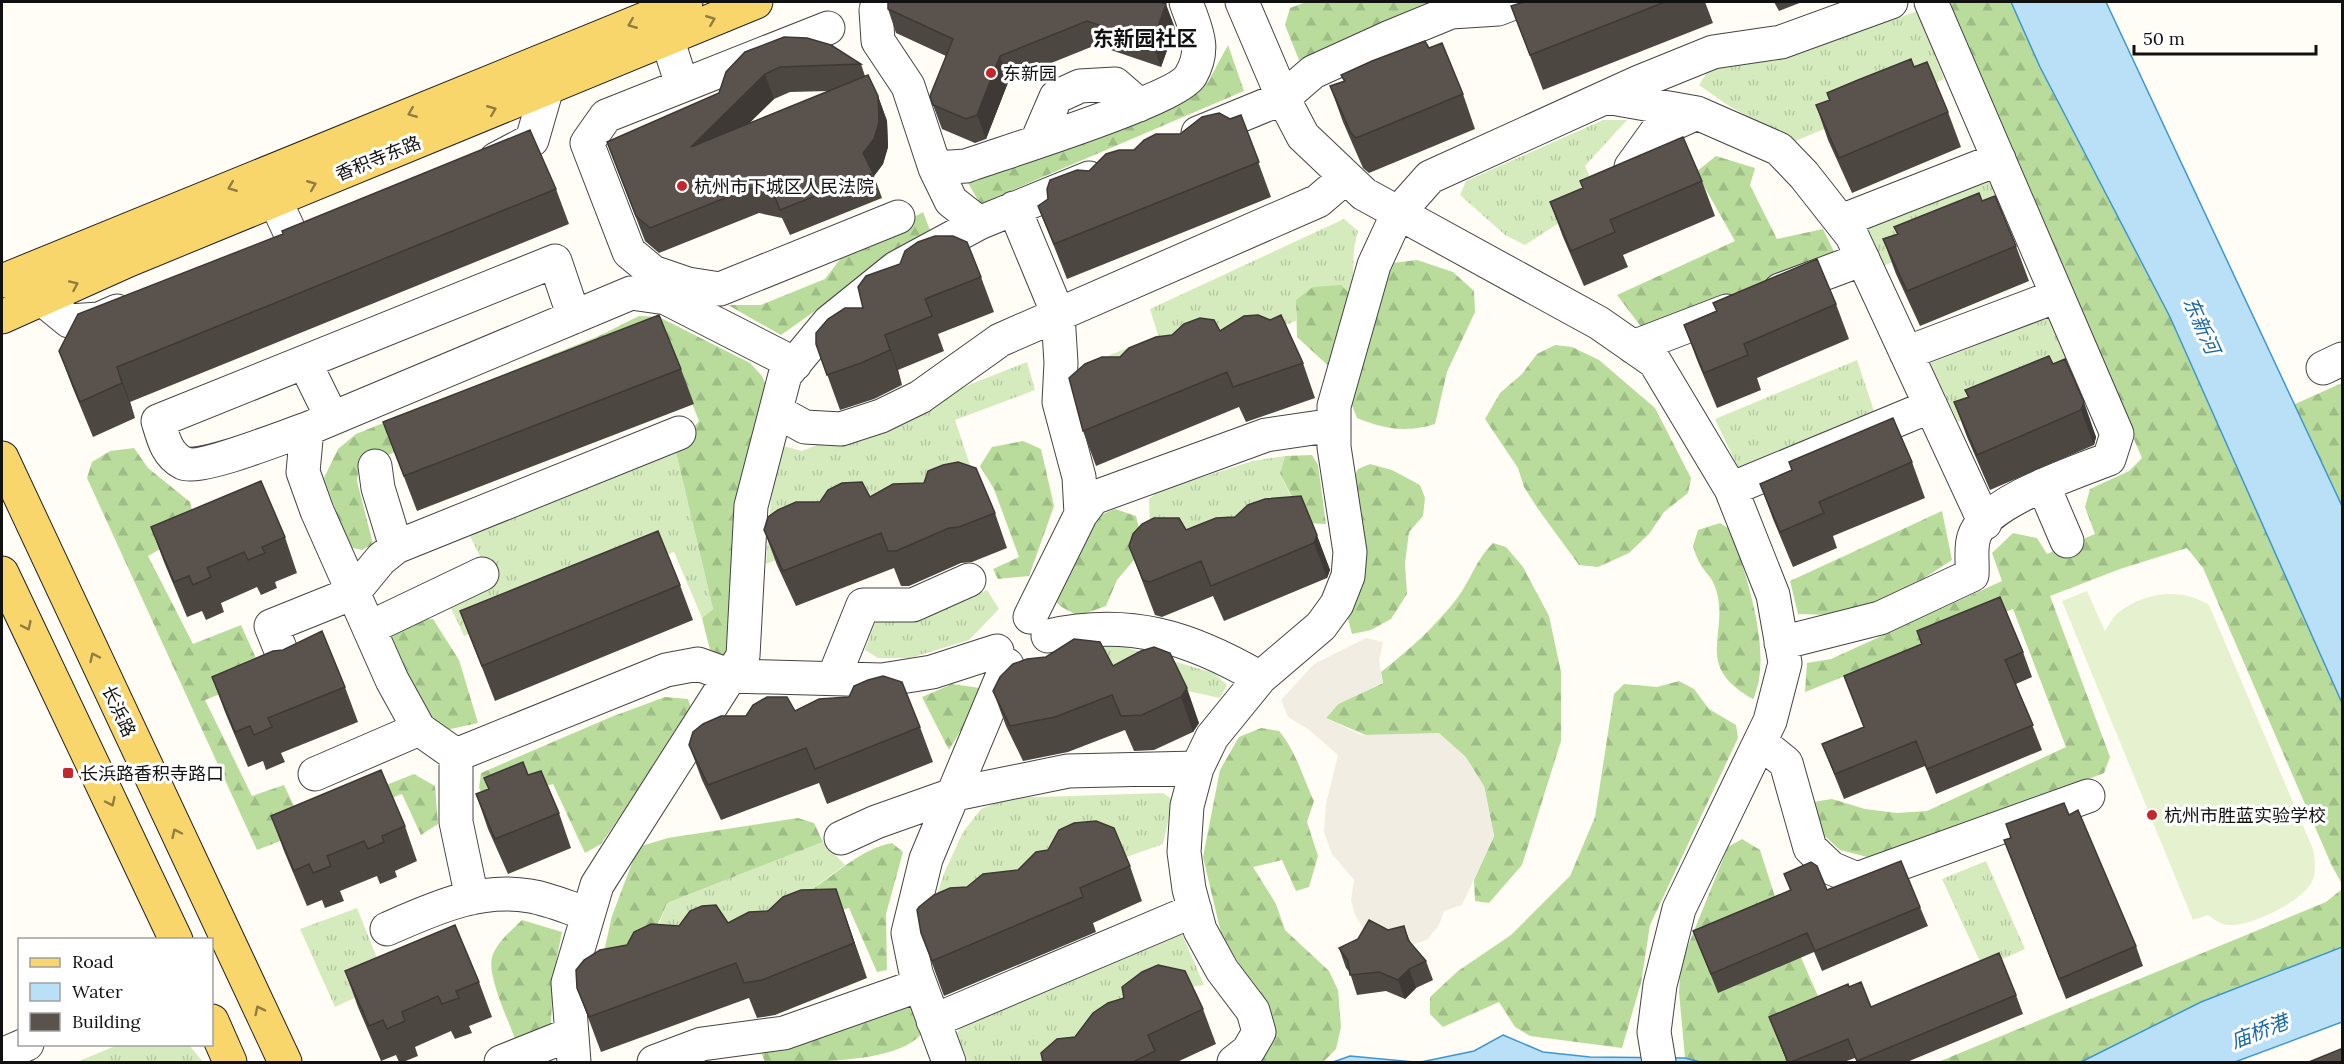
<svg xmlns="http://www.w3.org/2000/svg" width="2344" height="1064" font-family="Lora,'Noto Sans SC',serif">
<defs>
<pattern id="grass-tufts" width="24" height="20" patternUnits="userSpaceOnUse" patternTransform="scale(1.5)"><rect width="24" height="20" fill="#d5ebbd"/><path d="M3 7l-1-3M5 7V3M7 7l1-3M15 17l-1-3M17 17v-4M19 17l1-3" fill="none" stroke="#b6c8a1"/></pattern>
<pattern id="forest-firs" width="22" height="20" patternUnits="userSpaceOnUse" patternTransform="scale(1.5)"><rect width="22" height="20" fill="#b9dc9c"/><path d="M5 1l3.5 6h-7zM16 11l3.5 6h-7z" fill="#9ebc85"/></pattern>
</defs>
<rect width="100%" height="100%" fill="#fffdf5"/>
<path fill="url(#grass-tufts)" d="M1918 11 1944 79 1793 142 1726 104 1699 85 1710 68 1737 62 1773 61Z
M1603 120H1627L1585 166 1599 197 1525 245 1505 235 1460 195 1466 181Z
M1993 179 2004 215 1881 267 1866 225Z
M1344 219 1358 231 1354 248 1352 296 1296 300V321L1087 398 1096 361 1158 335 1150 309Z
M2051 317 2076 377 1958 422 1930 363Z
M1857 360 1874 411 1738 468 1715 419Z
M1027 362 1035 390 955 420 975 480 766 564 771 498 783 446 802 451Z
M675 448 713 609 702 618 674 552 464 636 451 608 493 583 467 530Z
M1285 456 1280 473 1296 507 1226 542 1150 531 1149 499 1159 491 1253 461Z
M987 590 999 609 969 640 910 658H878L865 650 876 620H921Z
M1114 644 1214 673 1227 685 1220 698 1068 665 1079 646Z
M1163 793 1173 800 1163 844 936 925 938 891 945 871 963 832 981 809 1008 798Z
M823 842 845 865C820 883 792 905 762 916 729 928 692 929 657 930L667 903Z
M1986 861 2025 949 1983 968 1942 879Z
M357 908 387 983 335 1007 300 929Z
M1182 934 1204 985 1161 991 1070 1062H968L957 1034 963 1021 1163 937Z
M127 1045H189L203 1062H77L115 1046Z"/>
<path fill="url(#forest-firs)" d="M1306 2H1452L1299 60 1285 25 1290 8Z
M1945 2H2011L2040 67 2170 317 2342 703V884L2331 864 2203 568 2187 548 2120 569 2050 596 2110 757 2104 773 1879 860 1840 850 1816 828 1813 802 1832 799 1865 809 1897 813 1927 811 2066 747 2013 609 1805 692 1807 663 1831 659 2002 581 1992 553 2013 533 2037 538 2047 554 2095 534 2085 507 2090 489 2129 471 2142 458Z
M1228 45 1244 91 980 204 967 181 1170 107 1208 82Z
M1716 156 1755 168 1750 185 1777 239 1823 229 1836 256 1642 328 1617 295 1735 241 1696 172Z
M923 212 930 230 781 335 728 305H761L825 279 841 258Z
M1417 260 1453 272 1474 291 1475 312 1447 372 1435 424C1406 433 1384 429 1357 418L1349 398 1366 331 1392 263Z
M1341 285 1352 296 1334 371 1297 337 1296 300 1313 287Z
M639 316 659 317 750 363 762 376 768 390 731 654 712 658 702 618 713 609 675 448 699 421 667 340 359 467 357 481 373 544 362 550 349 547 324 478 338 449 356 434 601 335Z
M1555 345 1572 347 1599 360 1655 408 1691 478 1688 493 1664 512 1649 534 1629 553 1598 567 1579 565 1538 509 1524 487 1518 468 1485 419 1500 393 1522 374 1537 354Z
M2342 383V506L2293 405Z
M1023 441 1041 449 1054 506 1029 576 998 579 993 569 1019 557 994 489 980 466 992 447Z
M134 448 148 468 190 502 197 528 148 556 193 644 241 625 264 676 205 700 252 796 284 785 300 819 414 774 435 786 438 824 421 835 402 794 257 850 87 478 92 462 110 451Z
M1312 455 1318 465 1326 524 1305 523 1280 473 1285 456Z
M1370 464 1392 470 1420 485 1425 498 1423 516 1409 532 1405 563 1407 594 1391 619 1371 630 1352 634 1347 615 1350 484 1358 469Z
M1115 509 1136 516 1144 548 1117 580 1106 606 1078 616 1060 606 1052 597 1096 517Z
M1942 511 1952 560 1901 593 1834 615 1798 614 1790 581Z
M1720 523 1731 530C1746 575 1774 655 1753 699 1688 663 1735 630 1713 582 1710 576 1705 572 1702 567 1698 561 1695 553 1693 546L1698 530Z
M1493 543 1506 547 1523 567 1549 616 1561 672V741L1522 865 1489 903 1475 901 1474 880 1494 836 1484 786 1326 718 1338 704 1383 683 1381 672C1409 650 1436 626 1458 597 1471 579 1477 558 1493 543Z
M433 619 459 660 478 723 446 730 430 719 389 643 396 629 419 620Z
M1679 681 1694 689 1709 709 1736 725 1738 738 1650 925 1641 983 1622 1048 1530 1036 1515 1027 1499 1002 1443 1027 1430 1014V997L1458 971 1511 935 1570 876 1595 817 1614 694 1624 684 1657 687Z
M952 684 980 688 975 707 949 750 922 697Z
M665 697 688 699 692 711 601 844 585 853 553 784 487 803 479 788 481 773 611 717Z
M1261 728 1279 731C1296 751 1303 778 1314 801L1307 822 1318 856 1309 887 1296 891 1282 860 1253 867 1276 904 1285 930 1329 971 1338 990 1341 1027 1336 1049 1323 1062H1260L1275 1039 1261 1001 1221 933 1203 857 1220 770 1239 737Z
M798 818 814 823 823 842 667 903C652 942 644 947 603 956L612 916 638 847 668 838Z
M1742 839 1760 850 1777 903 1847 1062H1700L1685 1058 1679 992 1681 963 1728 847Z
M892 843 903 852 886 914 887 970 877 972 849 908 769 932 763 916C779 907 796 899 812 889 838 873 861 849 892 843Z
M2342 889V947L2201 1002 2091 1059 2081 1062H1938L2326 902Z
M522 920 562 932 553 977 551 1024 515 1039C508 1019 487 976 492 957 497 942 511 931 522 920Z
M908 1000 921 1034C897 1064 806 1062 765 1062L761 1052Z"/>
<path fill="#e6f2cf" d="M2087 591 2105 631C2109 625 2113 616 2119 612 2144 592 2182 587 2209 605L2313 849C2315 861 2317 875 2310 885 2298 903 2250 927 2228 925 2221 925 2214 919 2208 915L2193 920 2062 601Z"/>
<path fill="#f1ede2" d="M1366 638 1383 642 1379 661 1383 683 1338 704 1326 718 1361 735 1439 733 1466 757 1484 786 1494 836 1462 905 1444 911 1439 925 1427 940 1411 945 1376 939 1363 928 1355 915 1351 900 1354 880 1332 854 1324 832 1326 804 1338 755 1308 729 1288 717 1281 700 1314 664Z"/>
<path fill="#b9e0f7" stroke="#3f96cf" stroke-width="1.5" d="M2011 2H2106L2342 506V703L2170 317 2040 67Z
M2342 947V1022L2235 1062H2081L2201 1002Z
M1503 1035 1543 1052 1590 1057 1685 1058 1700 1062H1421L1474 1051Z
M1350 1056 1414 1062H1333Z"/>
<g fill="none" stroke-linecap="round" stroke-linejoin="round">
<g stroke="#444" stroke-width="35">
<path id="minor" d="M888 2 876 10 878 41 908 86 935 168 951 201 979 223
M1242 2 1283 98 1303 136 1364 194 1599 323 1655 362 1731 489 1773 595 1785 663 1770 721 1679 909 1660 985 1654 1032 1659 1062
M828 28 606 116 587 143 629 252 653 272 688 284 720 289 898 217
M667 38 682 85
M1606 97 1697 113 1779 149 1804 175 1852 236 1985 523
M1198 133 1283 98 1313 72 1390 37 1451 12 1498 9 1516 2
M1037 141 1056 97 1080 86 1115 84 1139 105
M496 159 532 140 547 88
M1631 167 1657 131 1697 113
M935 168 966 166C1002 153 1178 99 1191 75 1207 47 1195 29 1186 2
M275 200 294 241
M1014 208 1058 314 1061 363 1059 402 1079 477 1081 514
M1841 221 1999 159
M1780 290 1863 259
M42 299 69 321 99 319 117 311
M1633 347 1727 311
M1906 353 2057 296
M305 363 332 418
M2323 368 2342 359
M776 411 805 427 841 429 881 416 920 397 1000 340 1318 201 1346 177
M307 429C285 436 200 471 183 463 166 454 163 437 158 421L555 261 574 317
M375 466 378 488 396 547
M2043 485 2067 541
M1731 489 1931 406
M1030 617 1081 514 1093 498 1266 435 1334 425
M369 628 482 574
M1048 636C1129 618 1190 637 1260 678
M1781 643 1880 618 1972 575C1973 564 1970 548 1974 537 1984 502 2076 472 2109 459L2117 434 1931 2
M288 668 271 626 353 593 381 559 396 547 679 433
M834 677 863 605H913L969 580
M1760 742 1786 763 1810 848 1831 868 1857 879 2088 796
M456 755 666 670 698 664 731 676 882 680 932 672 997 651
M315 774 419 729
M841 838 876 822 955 794 1068 771 1197 768
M472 898 456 822V755L419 729 392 680 317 511 303 472 307 429 631 293 666 298 795 364
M387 929C433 909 479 887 530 896 549 899 569 908 588 914
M933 1021 1195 910
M2 1055 27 1044
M501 1062 571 1034
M574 1062 568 983 597 885 743 656 751 506 785 375 829 322 896 268 979 223 1089 178
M654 1062 702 1044 784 1033 920 985
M949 1062 916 973 908 933 926 859 1007 665
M1234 1062 1248 1051 1259 1032 1253 1011 1222 970 1200 930 1189 889 1184 852 1187 806 1197 768 1212 737 1260 678 1321 626 1337 604 1348 576 1350 552 1334 447V406L1374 265 1398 213 1430 177 1639 82 1713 52 1781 42 1891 2"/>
</g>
<g stroke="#222" stroke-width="35">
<path id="major" d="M2 281 686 2
M2 317 129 260 756 2
M2 458 285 1062
M2 573 176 940
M212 1021 230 1062"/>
</g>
<use href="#minor" stroke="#fff" stroke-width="33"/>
<use href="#major" stroke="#f9d66b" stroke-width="33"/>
</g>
<path fill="#4d4742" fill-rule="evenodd" d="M888 2 1175 28 1161 67 1096 45 1009 80 986 139 975 143 942 129 933 105 946 56 896 33 888 9Z
M1524 2H1705L1713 23 1543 90 1511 6Z
M1774 2H1802L1779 11Z
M1429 48 1463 94 1475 129 1369 173 1363 168 1343 122 1330 86 1344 82 1341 75Z
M745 52 861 64 865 76 878 96 887 121 888 147 883 164 874 176 882 198 790 235 782 218 759 213 659 253 645 241 607 142 719 93ZM829 91 749 123 774 99 790 92Z
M1914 67 1948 112 1961 147 1852 193 1828 140 1816 105 1829 101 1827 93Z
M1241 115 1271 197 1067 279 1038 206 1089 171 1134 150 1180 134Z
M1702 181 1715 216 1623 255 1628 267 1584 286 1563 237 1550 202Z
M556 189 569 224 130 402 135 418 93 437 72 386 59 351Z
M1982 201 2016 246 2029 281 1920 326 1896 274 1883 239 1897 234 1894 227Z
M981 277 994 312 938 334 944 351 898 370 902 385 874 399 840 410 816 344 863 308Z
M1713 303 1836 304 1849 339 1757 378 1761 390 1717 408 1697 360 1684 325 1716 311Z
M1220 331 1303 363 1315 398 1246 422 1239 407 1096 466 1083 431 1120 357Z
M2065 359 2096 437 2094 445 1990 490 1967 437 1954 402 1968 398 1965 390 2053 364Z
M681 369 694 404 417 511 383 422Z
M1912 462 1925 498 1833 536 1837 548 1793 567 1773 519 1760 484Z
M1301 496 1330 570 1327 578 1224 621 1213 596 1162 617 1155 615 1129 546 1235 517Z
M870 497 995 513 1007 548 972 562 961 563 909 586H901L894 568 796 606 777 565 764 530 820 502Z
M151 527 285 537 297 573 275 582 277 588 261 595 257 587 221 603 224 612 206 620 202 611 187 617 164 562Z
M680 585 693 620 495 701 460 611Z
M1917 631 2023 652 2032 677 2016 684 2042 750 1936 794 1925 766 1844 799 1822 744 1864 727 1844 676 1921 644Z
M1154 647 1199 723 1193 732 1154 750 1134 751 1125 730 1068 752 1023 761 1006 726 993 691 1113 666Z
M212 677 345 687 358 722 281 753 285 762 266 770 263 761 248 767 225 712Z
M746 716 920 727 933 762 827 804 819 783 721 820 702 780 689 745Z
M528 775 559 813 571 848 508 874 488 829 476 794Z
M2069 815 2136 946 2143 966 2066 999 2004 840Z
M271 816 405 826 417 861 395 871 397 877 380 884 377 876 340 891 344 901 325 908 322 900 307 906 284 851Z
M1130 866 1142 901 1093 923 1096 932 944 996 921 933 967 887Z
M1784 874 1827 890 1920 907 1928 926 1822 971 1814 952 1718 993 1693 931 1790 890Z
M836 889 867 978 775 1015 757 1018 749 998 601 1052 577 988 627 945 679 926 728 923Z
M1404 926 1411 944 1426 961 1433 980 1416 988 1405 999 1386 991 1357 995 1350 973 1346 968 1339 948 1388 930Z
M345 971 479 982 492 1017 469 1026 472 1033 455 1039 451 1031 415 1047 418 1056 403 1062H399L396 1055 381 1061 358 1007Z
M1849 987 1871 1007 2016 995 2023 1014 1907 1062H1857L1855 1058 1844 1062H1787L1769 1017Z
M1203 1009 1216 1044 1177 1062H1043Z"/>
<path fill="#3f3936" d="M1166 4 1175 28 1161 67 1152 43Z
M1000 56 1009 80 986 139 977 115Z
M765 74 774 99 700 172 691 147Z
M878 96 887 121 888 147 883 164 874 176 863 153Z
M885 335 898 370 902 385 890 350Z
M117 367 130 402 135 418 122 383Z
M2084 402 2096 437 2094 445 2081 410Z
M1317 535 1330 570 1327 578 1314 543Z
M1187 688 1199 723 1193 732 1181 697Z
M836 889 848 924 867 978 854 943Z
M1409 969 1416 988 1405 999 1398 980Z"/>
<path fill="#5a524d" stroke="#3f3936" stroke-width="1.5" d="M888 2H1160L1166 4 1152 43 1087 21 1000 56 977 115 966 119 933 105 930 96 953 39 888 9Z
M1524 2H1665L1530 55 1511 6Z
M784 37 807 38 831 45 861 64 780 67 765 74 691 147 868 75 878 96 879 122 874 139 863 153 873 173 780 210 773 192 750 188 650 228 636 216 607 142 719 93 726 72 745 52Z
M1425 41 1429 48 1442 43 1463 94 1356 138 1351 133 1330 86 1345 81 1341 75 1372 61Z
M1911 59 1914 67 1927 62 1948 112 1839 158 1816 105 1830 100 1827 93 1858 80Z
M1219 113 1230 119 1241 115 1259 162 1054 244 1038 206 1048 199 1047 189 1050 180 1077 170 1089 171 1106 154 1119 150H1134L1144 140 1156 134H1180L1202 117Z
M530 130 556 189 117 367 122 383 80 402 59 351 78 314 283 234 282 231Z
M1683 137 1702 181 1610 220 1615 232 1571 251 1550 202 1583 188 1580 181Z
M1979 193 1982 201 1995 196 2016 246 1907 291 1883 239 1898 234 1894 227Z
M935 236H953L967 242 981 277 925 299 932 316 885 335 890 350 861 363 827 375 816 344V333L828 319 845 308H863L858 287 866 276 900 264 905 251 918 242Z
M1817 259 1836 304 1744 344 1748 355 1704 373 1684 325 1717 311 1713 303Z
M659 315 681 369 404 476 383 422Z
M1258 315 1270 320 1281 315 1303 363 1233 387 1227 372 1083 431 1069 378 1085 364 1102 357H1120L1129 348 1156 337 1172 335 1184 324 1200 318 1214 320 1220 331 1244 316Z
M2049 356 2053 364 2065 359 2084 402 2081 410 1977 455 1954 402 1969 397 1965 390Z
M1893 418 1912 462 1819 502 1824 513 1780 532 1760 484 1792 470 1789 462Z
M958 462 976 468 995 513 959 527 949 528 896 551H888L881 533 783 571 764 530 768 517 778 510 796 502H820L828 490 842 483 862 482 870 497 893 484 924 483 928 471 943 465Z
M261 481 285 537 262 547 265 553 248 560 244 552 207 568 211 577 193 585 189 576 174 582 151 527Z
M1301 496 1317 535 1314 543 1211 586 1201 561 1150 582 1143 580 1129 546 1133 534 1142 524 1154 518H1179L1186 530 1216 518 1235 517 1248 505 1265 499Z
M658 531 680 585 482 666 460 611Z
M2000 597 2023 652 2005 660 2033 725 1927 769 1916 741 1835 774 1822 744 1864 727 1844 676 1922 644 1917 631Z
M322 631 345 687 268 718 272 727 254 735 250 726 235 732 212 677 273 651 283 650Z
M1074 639 1100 642 1113 666 1141 651 1154 647 1170 653 1187 688 1181 697 1142 715 1121 716 1112 695 1055 717 1010 726 993 691 1000 677 1013 664 1027 659 1046 657Z
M883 676 902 682 920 727 815 769 806 748 708 785 689 745 693 732 703 724 721 716H746L753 705 767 697H787L795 711 819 699 849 697 854 686 868 680Z
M523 762 528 775 541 771 559 813 495 839 476 794 489 789 484 778Z
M381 770 405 826 382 836 384 842 368 849 364 841 327 856 331 866 313 873 309 864 294 871 271 816Z
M2064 803 2069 815 2078 810 2136 946 2059 979 2004 840 2011 838 2006 824Z
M1096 821 1114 828 1130 866 1080 888 1083 897 932 961 921 933 917 910 919 907 934 895 950 888 967 887 983 874 1018 870 1036 852 1048 850 1059 830 1074 823Z
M1901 861 1920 907 1815 951 1807 933 1711 974 1693 931 1791 890 1784 874 1811 862 1817 866 1827 890Z
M836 889 854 943 762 980 744 983 736 963 589 1017 577 988 576 970 584 960 600 950 627 945 634 932 651 924 679 926 690 911 702 906 716 905 728 923 749 912 768 911 783 897 801 890Z
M1369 920 1388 930 1404 926 1408 940 1426 961 1409 969 1398 980 1379 972 1350 975 1348 961 1339 948 1358 939Z
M455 925 479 982 456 991 459 998 442 1004 438 996 402 1012 405 1021 387 1029 383 1020 369 1026 345 971Z
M1999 953 2016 995 1857 1061 1848 1039 1791 1062H1788L1769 1017 1848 984 1849 987 1861 982 1871 1007Z
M1158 965 1185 971 1203 1009 1148 1035 1155 1051 1133 1062H1043L1041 1053 1057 1039 1075 1037 1093 1013 1108 1003 1124 998 1122 987 1142 972Z
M2343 1048V1062H2309Z"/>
<defs><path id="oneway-chevron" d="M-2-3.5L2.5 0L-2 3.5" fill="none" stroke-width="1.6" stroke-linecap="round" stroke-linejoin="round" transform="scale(1.5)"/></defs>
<g stroke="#917d42">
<use href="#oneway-chevron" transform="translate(711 20) rotate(-22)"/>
<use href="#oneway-chevron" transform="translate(632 24) rotate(158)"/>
<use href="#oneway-chevron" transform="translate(492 110) rotate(-22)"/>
<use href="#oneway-chevron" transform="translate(412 113) rotate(158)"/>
<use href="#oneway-chevron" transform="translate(312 185) rotate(-22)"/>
<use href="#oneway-chevron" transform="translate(232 187) rotate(158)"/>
<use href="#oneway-chevron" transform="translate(74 285) rotate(-24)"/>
<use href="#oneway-chevron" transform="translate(27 626) rotate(65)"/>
<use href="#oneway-chevron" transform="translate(94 657) rotate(-115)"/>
<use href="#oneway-chevron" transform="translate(111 802) rotate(65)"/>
<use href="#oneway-chevron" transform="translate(176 833) rotate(-115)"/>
<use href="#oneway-chevron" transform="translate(259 1010) rotate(-116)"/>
</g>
<g fill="#c4262e" stroke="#fff" stroke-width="2">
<circle cx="991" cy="73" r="6"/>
<circle cx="682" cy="186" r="6"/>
<rect x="62" y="767" width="12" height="12" rx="3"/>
<circle cx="2152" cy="815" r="6"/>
</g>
<g text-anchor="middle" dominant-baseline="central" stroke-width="6" stroke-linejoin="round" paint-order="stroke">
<g font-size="18" fill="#111" stroke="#fff" text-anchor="start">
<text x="1003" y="73">东新园</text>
<text x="694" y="186">杭州市下城区人民法院</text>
<text x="80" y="773">长浜路香积寺路口</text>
<text x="2164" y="815">杭州市胜蓝实验学校</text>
</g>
<g font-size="18" fill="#111" stroke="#fff">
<text transform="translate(378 158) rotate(-22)">香积寺东路</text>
<text transform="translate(119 711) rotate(65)">长浜路</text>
</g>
<g font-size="20" font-style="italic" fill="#1768a6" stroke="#fff">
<text transform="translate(2202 325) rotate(66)">东新河</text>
<text transform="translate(2259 1031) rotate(-21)">庙桥港</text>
</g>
<g font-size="21" font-weight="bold" fill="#111" stroke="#fff">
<text x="1145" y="38">东新园社区</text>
</g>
</g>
<rect width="2344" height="1064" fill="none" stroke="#111111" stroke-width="6"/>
<rect x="18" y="938" width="195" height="108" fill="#ffffff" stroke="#a0a0a0" stroke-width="1.5"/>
<rect x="30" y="958" width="30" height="9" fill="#f9d66b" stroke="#a0a0a0" stroke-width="1.5"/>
<text x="72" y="968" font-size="18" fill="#111111">Road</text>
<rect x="30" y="983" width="30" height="18" fill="#b9e0f7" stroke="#a0a0a0" stroke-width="1.5"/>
<text x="72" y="998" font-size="18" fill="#111111">Water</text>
<rect x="30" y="1013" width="30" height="18" fill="#5a524d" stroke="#a0a0a0" stroke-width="1.5"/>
<text x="72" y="1028" font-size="18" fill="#111111">Building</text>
<path d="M2134 45v9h182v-9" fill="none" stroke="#111111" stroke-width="3"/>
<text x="2143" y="45" font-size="18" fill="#111111" stroke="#ffffff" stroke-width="4.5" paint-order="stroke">50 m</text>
</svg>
